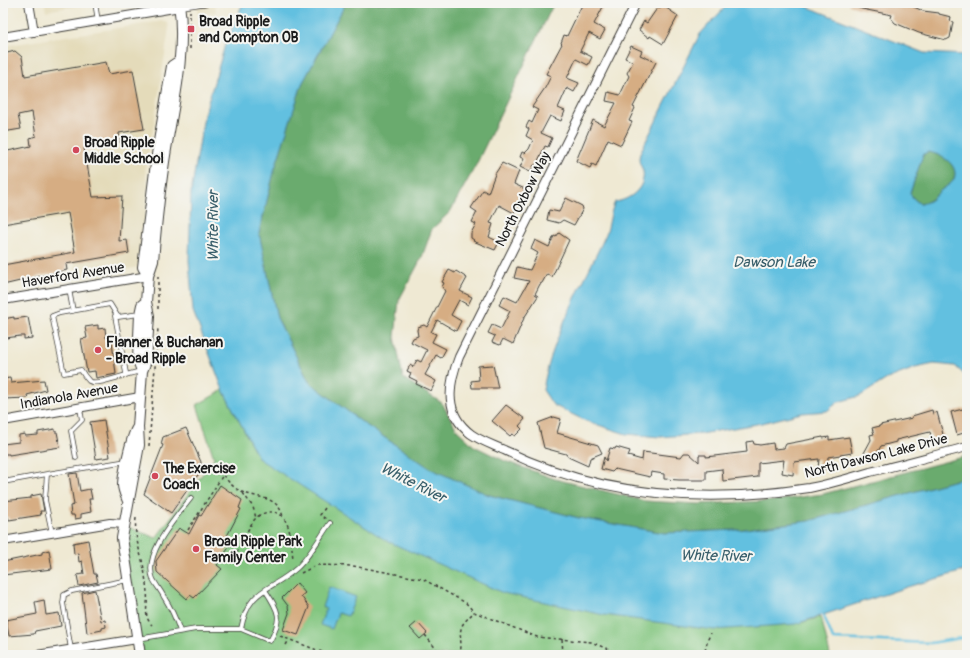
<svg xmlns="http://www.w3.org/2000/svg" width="970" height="658" font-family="Pangolin,sans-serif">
<rect width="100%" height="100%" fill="#f6f6f2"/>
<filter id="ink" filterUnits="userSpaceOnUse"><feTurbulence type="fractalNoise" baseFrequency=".025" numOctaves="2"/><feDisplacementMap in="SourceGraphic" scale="8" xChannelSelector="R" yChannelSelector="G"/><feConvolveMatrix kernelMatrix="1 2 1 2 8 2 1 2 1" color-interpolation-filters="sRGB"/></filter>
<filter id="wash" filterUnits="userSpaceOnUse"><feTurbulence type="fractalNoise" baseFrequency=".012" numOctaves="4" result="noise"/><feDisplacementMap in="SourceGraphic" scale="16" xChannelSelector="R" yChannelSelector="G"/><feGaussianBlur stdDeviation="0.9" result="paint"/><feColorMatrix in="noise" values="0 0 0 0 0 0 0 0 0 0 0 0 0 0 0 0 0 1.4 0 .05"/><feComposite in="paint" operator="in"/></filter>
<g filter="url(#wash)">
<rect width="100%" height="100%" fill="#efe9d3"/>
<path fill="#e4dbba" d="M45 3H92L46 11Z
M197 3H215L216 12 198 15Z
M163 21 168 23 169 28 153 130 145 169 148 187 139 267 77 279 66 217 3 228V46Z"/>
<path fill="#83c680" stroke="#50714e" d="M223 390 259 459 796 624 821 617 830 655H140L121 524 156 538 214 458 197 405Z"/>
<path fill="#6aab6e" stroke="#436445" d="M346 3H554L476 165 450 212 432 229 422 257 399 300 395 337 403 378 442 403 457 430 474 446 505 461 555 479 645 501 698 504 771 501 823 494 967 456V477L809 521 737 530 664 533 579 518 489 495 431 469 363 423 309 382 277 318 259 233 275 168 302 84Z
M927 152C939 153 960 164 954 179 952 184 945 187 940 191 933 198 931 202 920 204L913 198 910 193 923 155Z"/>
<path fill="#62c0e0" stroke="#3f6e7e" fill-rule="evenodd" d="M243 3H346L302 84 275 168 259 233 277 318 309 382 363 423 431 469 489 495 579 518 664 533 737 530 809 521 967 477V570L907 587 796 624 714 630 604 615 503 593 387 541 259 459 223 390 193 311 189 260 191 193 204 116 225 45Z
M729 3H798L924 53 967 55V377L955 366 934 364 915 368 887 379 860 396 838 402 827 411 802 413 762 423 700 434 660 437 626 434 586 421 553 405 543 390C552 335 583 285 606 234 610 224 610 212 615 202 630 200 646 188 643 171 642 167 639 164 639 159 639 155 641 151 643 147L700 34ZM927 152C939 153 960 164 954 179 952 184 945 187 940 191 933 198 931 202 920 204L913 198 910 193 923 155Z
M329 587 356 597 348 616 338 613 332 629 320 625 326 609 322 607Z"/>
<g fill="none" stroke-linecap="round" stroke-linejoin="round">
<path stroke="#62c0e0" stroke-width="2.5" d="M824 616 833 639 931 643 967 637"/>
</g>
<g id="blocks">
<path fill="#d6ad83" d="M583 3H605L594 24 605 30 600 39 589 33 580 51 592 57 588 65 576 59 567 78 579 83 574 92 567 88 558 108 565 111 561 121 550 116 541 133 552 138 548 147 545 146 536 165H534L530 172 520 167 524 159 520 157 522 152 525 153 529 149 533 140 526 136 529 129 526 127 529 121 532 123 538 110 532 107 545 88 551 76 546 74 562 44 561 43 564 35 567 36Z
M850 3H908L907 4 923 11 939 13V14L951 17 950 21 953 22 950 38 946 40 919 33 895 23 891 18 892 15 862 9 849 5Z
M662 5 678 16 663 44 650 36 649 38 639 30 644 21 647 23 658 7 660 8Z
M631 46 642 51 640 55 656 62 633 107 635 108 629 121 632 122 621 145 608 139 596 166 592 164 590 168 576 161 593 120 604 126 616 103 606 101 608 92 620 95 629 76 627 73 633 62 625 58Z
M15 51 22 57 25 76 106 62 109 74 133 70 144 129 119 133 120 142 84 148 93 197 122 196 119 241 127 240 129 253 66 264 67 270 3 285V265L75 252 68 213 3 224V152L31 146 30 138 36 136 32 112 18 115 21 129 3 132V54Z
M502 163 519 171 514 184 525 189 514 213 499 205 490 223 493 224 489 237 499 242 495 250 473 241 474 240 471 238V233L476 224 472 222 477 212 471 208 483 190 488 193 495 174Z
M566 198 582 206 583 209 574 225 563 220 559 223 547 220 549 210 559 212Z
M559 233 569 240 552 277 547 274 542 283 540 284 535 294 538 296 524 318 513 344 503 339 500 345 492 342 495 336 488 333 492 325 501 329 510 311 499 305 504 296 517 302 529 281 514 278 517 267 530 270 538 253 531 249 535 240 549 247 554 236 556 237Z
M449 270 455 273 456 271 467 278 460 291 472 297 468 305 459 300 451 315 461 321 456 331 437 320 431 332 436 334 432 342 446 349 441 358 436 355 425 375 436 381 431 391 416 384 417 381 409 377 411 373 407 371 410 365 413 367 417 360 421 362 427 350 411 342 413 338 418 336 417 330 418 327 424 325 427 327 445 291 442 287 444 283 442 282Z
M14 317V319L28 317 32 338 24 339V336H20L6 338 3 319Z
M98 325V329L105 328 106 338H110L112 342 116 374 96 378 95 371 87 372 81 339 87 338 85 327Z
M493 365 498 388H472L471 381 479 380 478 366Z
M10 378 11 383 44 380 46 390 27 395 28 398 3 399V379Z
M506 405 525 419 519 426 522 429 515 436 512 434 510 436 492 421Z
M967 408V432L957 435 951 412Z
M932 410 933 414 937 412 944 438 933 442 930 432 896 440V442L881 446 874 458 864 453 871 440 870 435 874 434 872 428 880 426V425L912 418V416Z
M554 417 561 419 557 433 598 445 602 453 590 458 588 466 568 457 566 454 544 448 538 423Z
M104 420 110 457 96 459 90 422Z
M186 428 201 462 200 472 171 513 144 494 163 445 161 444 163 437Z
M55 429V432H57L60 447 9 455V454H5L3 444 19 442V435L25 434V436L38 435V432Z
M823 437V438L829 437V440L849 437 852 453 828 457 827 469H818L819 459 794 462 793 475 782 473 784 460 758 463V477L723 481 722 469 706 471V480H679L664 479V474L651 472 650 477 615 469 612 472 601 469 604 457 606 461 610 448 615 449 616 447 630 451 628 456 642 460 643 452 681 457 684 453H689L699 462V455H706V457L747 452 746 442 753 441 754 444 760 445 773 443 774 449 784 448 786 444Z
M77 473 80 491 90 489 92 499H89L91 512 81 514V518L75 519 74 515H71L70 506 74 505 69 474Z
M220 485 242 500 239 508 241 509 227 536 234 540 217 565 222 569 194 598 190 595 187 599 157 572 156 561 179 528 189 534 199 515 201 516Z
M41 494 44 511H40L41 515 9 520 8 517H4L3 501 31 498V496Z
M88 540 94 574H96L98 582 79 586 77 575 84 574 82 561 79 562 78 553 74 554 73 543Z
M49 550 52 569 3 575V562L42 554V552Z
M297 583 305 593 301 596 309 607 298 635 283 630 289 613 288 606 282 598Z
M95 590 101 621 105 620 106 627 102 628V630L87 633 82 593Z
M44 600 46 615 59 613 61 626 35 631 34 634 9 636 6 620 37 614 35 602Z
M417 622 427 633 420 639 410 628Z"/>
</g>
</g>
<g filter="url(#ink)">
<use href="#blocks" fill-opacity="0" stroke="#3c3b37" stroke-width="1"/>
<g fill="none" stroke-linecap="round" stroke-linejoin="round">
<g stroke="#3c3b37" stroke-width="5.5">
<path id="service" d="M95 3 98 21
M180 7 210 3
M69 289 73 311
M139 314 118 317 110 304 60 313 52 316 64 373 81 370C83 374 86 378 89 381 97 387 130 372 142 371
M115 316 126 373
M76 458 71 431 82 420 80 408
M3 482 47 474
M52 533 45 500 47 474 127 461
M241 629 270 641C283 618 279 611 265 590
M180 631C176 619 171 608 164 597 161 591 156 585 153 579 143 553 176 518 191 498
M138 639 196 629H241C249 587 270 592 297 568 310 556 320 537 330 523
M72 655 63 603 64 595 72 591 128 580"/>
</g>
<g stroke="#3c3b37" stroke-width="10">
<path id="minor" d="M29 3 34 32
M636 3 459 357C448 385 444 414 471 434 481 441 493 445 504 450 600 497 705 504 809 488 830 484 850 478 870 472 903 464 935 455 967 447
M3 37 180 7
M3 300 148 276
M3 421 140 397
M3 541 110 523 125 524
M37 655 137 639"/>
</g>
<g stroke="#3c3b37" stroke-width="12">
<path id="tertiary" d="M148 276 143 267 158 147 172 66 178 62
M142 371 146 361 149 316 146 302 148 276 153 261C156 224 160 186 166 149 174 101 186 51 179 3
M128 501C126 496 123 490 123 485 123 476 132 433 138 427
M140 655 122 538 139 445 138 427 142 371 138 360 140 314 142 305 146 302"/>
</g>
<path stroke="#3c3b37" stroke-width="1.5" stroke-dasharray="3 3" stroke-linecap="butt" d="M190 49V11
M158 276V312
M149 446 158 328
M243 493 253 507 256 518
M325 508 320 515 326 519
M136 518C134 535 139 548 143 564 145 573 146 583 147 592 149 605 142 615 152 625
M188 530 223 475C227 481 235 489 242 492 258 499 278 495 283 517
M234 558C239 550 250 523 256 518 259 515 265 512 270 512 292 511 291 544 293 559
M301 573 317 565 353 566 423 579 466 603 474 612 537 637 591 642 622 655
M425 635 437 650 439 655
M280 636 330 655
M562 639 563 655
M286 645 289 640
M705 651 708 639 711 633
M459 655C464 645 457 634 463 624 466 620 470 616 474 612
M653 655 705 651 725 655"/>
<use href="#service" stroke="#fff" stroke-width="4"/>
<use href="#minor" stroke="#fff" stroke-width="8"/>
<use href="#tertiary" stroke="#fff" stroke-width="10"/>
</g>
</g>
<g fill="#d1495b" stroke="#f6f6f2" stroke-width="1.5">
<rect x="187" y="25" width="8" height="8" rx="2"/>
<circle cx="76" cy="150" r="4"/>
<circle cx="98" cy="350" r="4"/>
<circle cx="155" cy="476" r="4"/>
<circle cx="196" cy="549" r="4"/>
</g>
<g text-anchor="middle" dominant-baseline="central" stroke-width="4" stroke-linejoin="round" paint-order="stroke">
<g font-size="14" font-weight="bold" fill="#1c1c1c" stroke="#f6f6f2" text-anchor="start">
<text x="199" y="21">Broad Ripple<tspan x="199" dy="16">and Compton OB</tspan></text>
<text x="84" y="142">Broad Ripple<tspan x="84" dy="16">Middle School</tspan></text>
<text x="106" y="342">Flanner &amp; Buchanan<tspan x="106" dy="16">- Broad Ripple</tspan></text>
<text x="163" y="468">The Exercise<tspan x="163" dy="16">Coach</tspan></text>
<text x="204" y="541">Broad Ripple Park<tspan x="204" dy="16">Family Center</tspan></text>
</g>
<g font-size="14" fill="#1c1c1c" stroke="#f6f6f2">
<text transform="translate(523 199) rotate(-63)">North Oxbow Way</text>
<text transform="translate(73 275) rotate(-9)">Haverford Avenue</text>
<text transform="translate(69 396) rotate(-10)">Indianola Avenue</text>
<text transform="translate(876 456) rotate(-14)">North Dawson Lake Drive</text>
</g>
<g font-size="15" font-style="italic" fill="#385e6a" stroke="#f6f6f2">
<text transform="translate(213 226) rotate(-90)">White River</text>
<text x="774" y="262">Dawson Lake</text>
<text transform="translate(413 483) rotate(27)">White River</text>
<text transform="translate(716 556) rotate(1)">White River</text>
</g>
</g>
<rect width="970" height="658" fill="none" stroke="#f6f6f2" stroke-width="16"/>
</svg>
